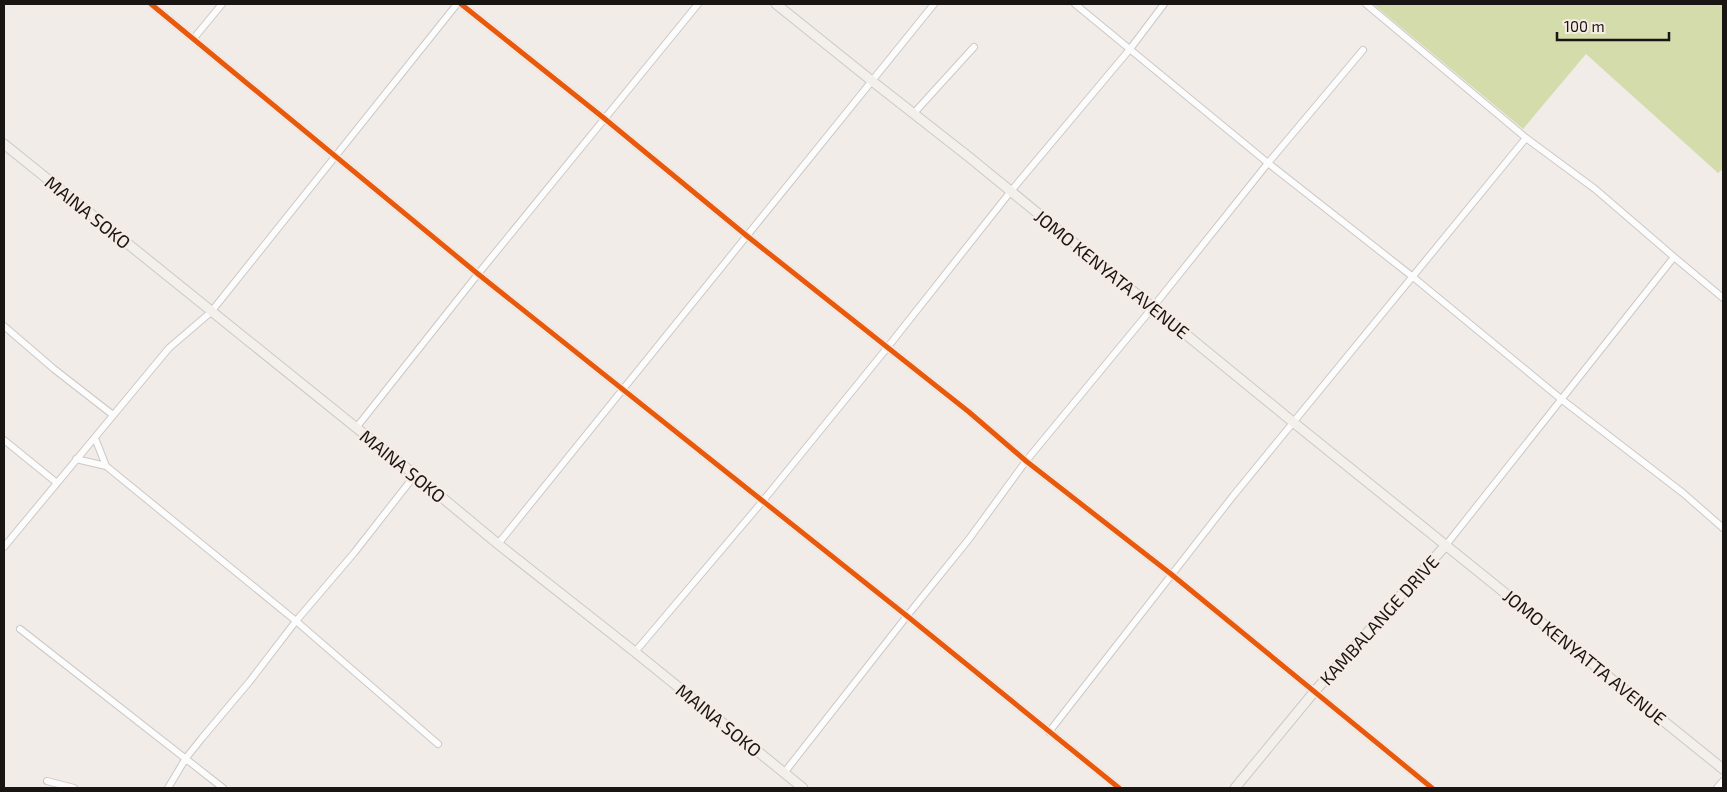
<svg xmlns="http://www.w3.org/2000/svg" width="1727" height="792" font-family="'Exo 2',sans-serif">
<rect width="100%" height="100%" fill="#f2ece9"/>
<path fill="#d4dcac" d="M1373 4H1723V169L1718 173 1586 54 1523 129Z"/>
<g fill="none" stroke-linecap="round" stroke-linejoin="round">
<g stroke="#ccc8c5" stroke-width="8">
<path id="street" d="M151 4 478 274 907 616 1119 788
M461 4 605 119 747 236 969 412 1026 461 1171 574 1432 788
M1075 4 1268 163 1413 277 1561 399 1683 493 1723 528
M1366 4 1526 138 1595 189 1674 257 1723 298
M194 38 222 4
M914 113 974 47
M4 326 54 369 113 415
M356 428 478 274 698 4
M95 438 106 466
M4 440 57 483
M76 459 106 466 296 621 438 744
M498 544 934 4
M1446 545 1674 257
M4 547 169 348 211 312 457 4
M20 629 223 788
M635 652 762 502 887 348 1011 191 1130 49 1164 4
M1049 732 1233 496 1526 138
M784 773 907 616 969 539 1026 461 1153 307 1268 163 1363 50
M47 781 74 788
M168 788 186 758 202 738 250 681 296 621 354 553 415 475
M1717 788 1723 781"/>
</g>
<g stroke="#ccc8c5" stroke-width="11">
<path id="secondary" d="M776 4 872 81 969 157 1293 422 1723 769
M4 144 415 475 498 544 635 652 803 788
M1235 788 1314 692 1446 545"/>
</g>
<use href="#street" stroke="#fdfcfc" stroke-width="6"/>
<use href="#secondary" stroke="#f3f0ec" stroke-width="9"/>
<g stroke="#f6ebe5" stroke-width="8">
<path id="cycleway" d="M151 4 478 274 907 616 1119 788
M461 4 605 119 747 236 969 412 1026 461 1171 574 1432 788"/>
</g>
<use href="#cycleway" stroke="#e8590c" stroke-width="5"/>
</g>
<g text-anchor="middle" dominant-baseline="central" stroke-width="4.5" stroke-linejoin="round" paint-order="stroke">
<g font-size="18" fill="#181513" stroke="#f6ebe5">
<text transform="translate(88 212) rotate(39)">MAINA SOKO</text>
<text transform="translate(1112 274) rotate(39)">JOMO KENYATA AVENUE</text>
<text transform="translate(403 466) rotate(39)">MAINA SOKO</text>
<text transform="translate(1379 620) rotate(-48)">KAMBALANGE DRIVE</text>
<text transform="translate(1585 657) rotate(39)">JOMO KENYATTA AVENUE</text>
<text transform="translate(719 720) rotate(39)">MAINA SOKO</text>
</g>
</g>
<rect width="1727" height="792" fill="none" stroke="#181513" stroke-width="10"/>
<path d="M1557 32v8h112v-8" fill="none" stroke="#181513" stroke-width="2.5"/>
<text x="1564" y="32" font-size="15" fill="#181513" stroke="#f6ebe5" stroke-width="4" paint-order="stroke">100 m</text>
</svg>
